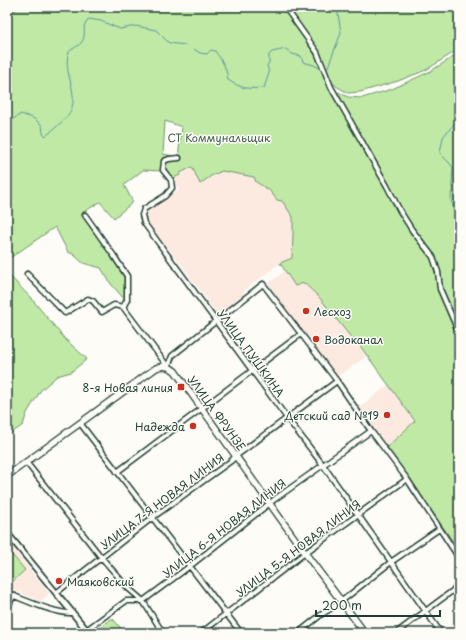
<svg xmlns="http://www.w3.org/2000/svg" width="466" height="640" font-family="'Playpen Sans',sans-serif">
<rect width="100%" height="100%" fill="#fdfcf7"/>
<filter id="ink" filterUnits="userSpaceOnUse"><feTurbulence type="fractalNoise" baseFrequency=".025" numOctaves="2"/><feDisplacementMap in="SourceGraphic" scale="8" xChannelSelector="R" yChannelSelector="G"/><feConvolveMatrix kernelMatrix="1 2 1 2 8 2 1 2 1" color-interpolation-filters="sRGB"/></filter>
<g filter="url(#ink)">
<path fill="#fceae1" d="M192 167 200 184 211 176 222 171 254 177 256 182 269 190 277 200 282 201 293 217V235L292 258 280 263 244 291 246 294 222 315 218 316 183 267 145 220 144 215 146 209 168 195 179 190 174 178 180 175V173Z
M285 271 295 286 304 283 319 297 353 340 355 338 367 356 337 377 266 285Z
M389 384 416 422 387 447 359 408Z
M7 541 49 593 41 602 7 587Z"/>
<path fill="#bfe9a5" stroke="#6f936c" fill-rule="evenodd" d="M21 7H283L315 55 332 91 379 173 393 202 408 228 430 255 434 265 437 283 441 295 459 336V550L387 447 415 421 355 339 353 340 319 297 304 283 295 286 280 263 292 258 293 235V217L282 201 277 200 269 190 256 182 254 177 222 171 211 176 200 184 192 167 180 173V175L169 180 162 171 143 170 124 185 133 202 114 218 100 202 82 213 109 251 124 275 125 300 111 284 101 268 83 263 73 254 68 252 55 227 7 260V14ZM165 121 182 127 178 157 163 154Z
M289 7H459C459 14 460 21 459 27 458 37 453 39 456 50H459V329L443 291 440 274 435 259 403 213 337 94 338 92 348 97 362 98 392 89 429 72 458 54 456 51 426 70 398 81 360 92 348 93 336 86 330 80 318 52Z
M7 273 30 297 65 339 87 359 71 372 57 376 41 390 27 413 23 425 7 436Z
M7 549 25 570 10 584 7 580Z
M111 619H113L125 633H97L96 631Z"/>
<g fill="none" stroke-linecap="round" stroke-linejoin="round">
<path stroke="#5e93a1" stroke-width="1" d="M194 49 200 53 207 54 211 50 215 51C222 60 227 69 228 80 242 89 248 89 264 88L269 73 267 65 269 63V55L272 52 286 49 292 54 301 56 303 62 314 65 319 68
M327 69 341 33 337 7
M459 118 443 137 440 153 453 167 451 200 457 219 459 221
M7 123 21 114 33 118 42 125 43 133 46 136C68 116 79 112 70 80 68 72 66 63 68 55 70 44 87 51 84 26L89 19 101 21 120 29 136 26 156 30 169 43 185 45"/>
<g stroke="#1f3d34" stroke-width="7">
<path id="minor" d="M285 7 317 52 331 87 387 186 400 211 412 230 433 257 438 272 440 289 459 333
M7 10 12 7
M179 158 169 159 164 161 163 170 171 180 172 188 165 196 144 209 142 215 144 223 287 418 323 465 441 633
M85 215 114 256 127 276V300L123 307
M27 274 65 313 88 299 93 301 102 312 114 305 123 307 168 367
M168 367 172 356 263 284 337 381 371 431 407 479 459 558
M80 423 241 633
M26 462 101 557 128 588 143 601 163 633
M117 472 301 334
M7 593C22 599 55 614 71 613
M56 593 152 518 231 461 236 456 337 381
M7 608 14 595
M82 633 126 601H143L190 566 275 499 371 431
M201 633 305 553 407 479
M298 633 322 614 338 604 391 562 439 529
M396 633 459 586"/>
</g>
<g stroke="#1f3d34" stroke-width="8">
<path id="tertiary" d="M7 533 89 633"/>
</g>
<g stroke="#1f3d34" stroke-width="8">
<path id="secondary" d="M7 476 156 368C164 365 169 366 175 371L305 553 365 633"/>
</g>
<use href="#minor" stroke="#fdfcf7" stroke-width="4"/>
<use href="#tertiary" stroke="#fdfcf7" stroke-width="4.5"/>
<use href="#secondary" stroke="#fdfcf7" stroke-width="5.5"/>
</g>
</g>
<g fill="#c8321e" stroke="#fdfcf7" stroke-width="1.5">
<circle cx="306" cy="311" r="4"/>
<circle cx="316" cy="339" r="4"/>
<rect x="177" y="383" width="8" height="8" rx="2"/>
<circle cx="387" cy="415" r="4"/>
<circle cx="193" cy="426" r="4"/>
<circle cx="59" cy="581" r="4"/>
</g>
<g text-anchor="middle" dominant-baseline="central" stroke-width="3" stroke-linejoin="round" paint-order="stroke">
<g font-size="11" fill="#3f5f4b" stroke="#fdfcf7">
<text x="219" y="137">СТ Коммунальщик</text>
</g>
<g font-size="11" fill="#1f3d34" stroke="#fdfcf7" text-anchor="start">
<text x="314" y="311">Лесхоз</text>
<text x="324" y="339">Водоканал</text>
<text x="173" y="387" text-anchor="end">8-я Новая линия</text>
<text x="379" y="415" text-anchor="end">Детский сад №19</text>
<text x="185" y="426" text-anchor="end">Надежда</text>
<text x="67" y="581">Маяковский</text>
</g>
<g font-size="11" fill="#1f3d34" stroke="#fdfcf7">
<text transform="translate(251 353) rotate(54)">УЛИЦА ПУШКИНА</text>
<text transform="translate(217 413) rotate(54)">УЛИЦА ФРУНЗЕ</text>
<text transform="translate(162 501) rotate(-37)">УЛИЦА 7-Я НОВАЯ ЛИНИЯ</text>
<text transform="translate(224 528) rotate(-38)">УЛИЦА 6-Я НОВАЯ ЛИНИЯ</text>
<text transform="translate(298 548) rotate(-37)">УЛИЦА 5-Я НОВАЯ ЛИНИЯ</text>
</g>
</g>
<rect width="466" height="640" fill="none" stroke="#fdfcf7" stroke-width="24"/>
<rect x="12" y="12" width="442" height="616" fill="none" stroke="#1f3d34" stroke-width="1.5" filter="url(#ink)"/>
<path d="M316 610v6h124v-6" fill="none" stroke="#1f3d34" stroke-width="2"/>
<text x="322" y="610" font-size="12" fill="#1f3d34" stroke="#fdfcf7" stroke-width="3" paint-order="stroke">200 m</text>
</svg>
